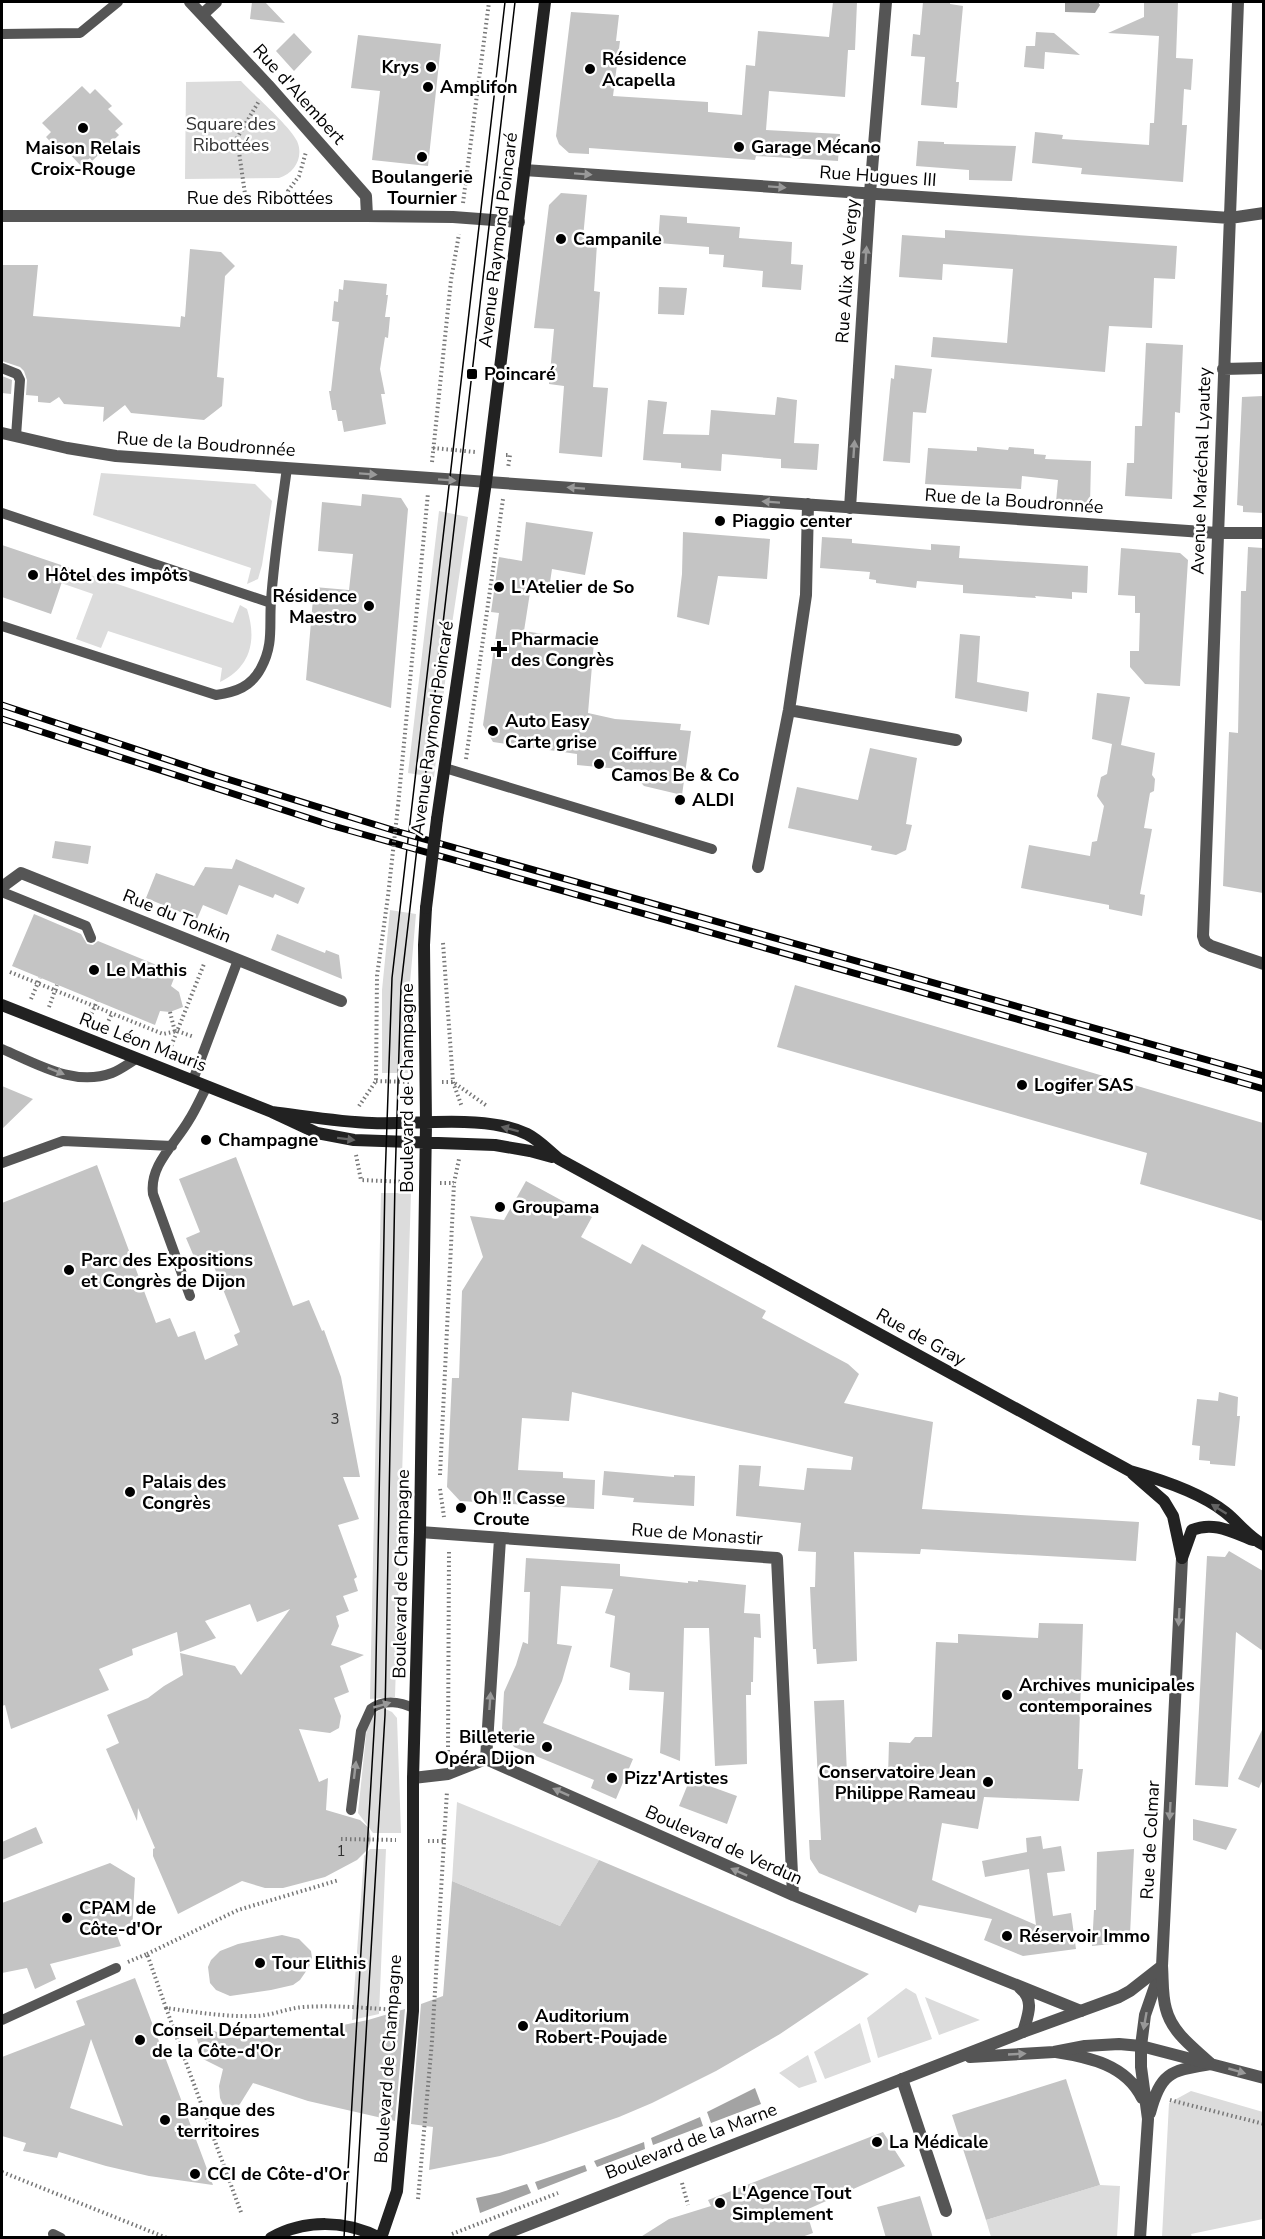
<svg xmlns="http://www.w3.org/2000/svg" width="1265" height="2239" font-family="'Nunito Sans',sans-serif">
<rect width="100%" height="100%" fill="#fff"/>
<path fill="#dcdcdc" d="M241 81C254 95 289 125 297 141 304 157 295 173 279 178L185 179 186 82Z
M101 473 255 484 272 501 262 565 258 579 247 584 251 568 93 515Z
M439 511 468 517 451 631 434 777 408 773Z
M67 567 233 623 240 605 247 609C257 640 251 667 220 682L222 668 108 631 101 648 76 639 93 594 61 583Z
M390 910 416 914 410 983 408 1073H382V990Z
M381 1193H411L395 1697 370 1699Z
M383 1708 392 1712 397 1718 401 1833H373L358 1813 367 1726 370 1716Z
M457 1802 599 1860 560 1926 452 1881Z
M370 1849H386L379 2014 352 2020 364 1856Z
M906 1988 916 1994 932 2039 878 2058 867 2018Z
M925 1997 980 2020 939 2035Z
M860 2023 871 2062 825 2079 814 2052Z
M808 2055 817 2082 799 2088 779 2073Z
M1191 2091 1263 2112V2219L1191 2234 1192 2237H1162L1169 2103Z
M1100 2185 1120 2186 1117 2237H991L986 2220Z"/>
<path fill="#a3a3a3" d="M1065 2H1098L1100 5 1095 13 1065 12Z
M755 2088 761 2104 711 2123 707 2112Z
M700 2117 703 2126 653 2145 651 2138Z
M644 2142 645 2149 597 2167 594 2161Z
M585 2165 587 2171 538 2190 535 2182Z
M527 2184 531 2193 480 2213 476 2198 499 2193Z"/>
<path fill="#c4c4c4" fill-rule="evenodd" d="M252 2H265L285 23 250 19Z
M833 2H857L855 50H848L845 97 769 91 766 130 840 134 838 161 756 156 755 160 589 148V154L569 153 559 144 556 136 571 12 619 15 616 41H620L613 96 708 102V112L742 115 746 65 755 66 758 31 829 37Z
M923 2H950V4L963 6 956 82H959L957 108 921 105 925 57 911 56 913 34 920 35Z
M1144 2H1178L1176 58 1193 59 1191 90 1184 89 1182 125H1187L1183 182 1081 174 1082 168 1032 163 1035 132 1063 135 1062 139 1149 145 1150 123H1154L1159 36 1108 33 1144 17Z
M1036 32 1054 33 1080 55 1045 52 1044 69 1024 67 1026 46H1035Z
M294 33 312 52 294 71 276 51Z
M358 35 441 44 428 166 372 160 380 91 351 88Z
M82 86 90 94 95 89 112 106 108 109 123 124 115 131 119 135 92 161 90 158 81 166 66 150 62 154 46 137 51 132 42 123Z
M918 141 944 142V144L1016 146 1012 181 969 180V170L916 166Z
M561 193 587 195 583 238 589 239 588 243 597 244 594 291 600 292 593 387 608 388 602 457 559 453 564 386 549 384 554 329 534 328 549 205Z
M660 215 687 217V223L740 227 739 238 792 242 791 264 803 265 801 290 762 287 763 271 723 267 724 255 709 254V247L658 243Z
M945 230 1177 246 1175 279 1154 278 1152 328 1109 326 1105 372 931 357 933 337 1007 343 1013 269 943 264 942 280 899 277 902 235 945 238Z
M190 249 221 252 235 266 225 276 217 377 224 378 222 406 204 420 131 413 125 405 103 422 104 407 64 404 59 397 50 403 38 402V396L26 395 27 380 24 371 20 367 2 361V265H38L33 316 180 327 181 316 185 317Z
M344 280 387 284 386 295H388L385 317H390L388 338 385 337 380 369 385 394H381L386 424 344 432 342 421H338L336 410H332L329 391H331L339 322 332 321 334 301 338 302 339 289 343 290Z
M659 287 687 288 684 315 658 314Z
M1146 343 1183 345 1180 413 1175 412 1172 499 1125 496 1127 463H1134L1135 426H1142Z
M895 365 932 369 926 413 913 412 910 463 883 461 891 378 894 379Z
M2 376 12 380 11 394 2 393Z
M1263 396 1262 480H1263V513L1243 512V506L1237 505 1242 397Z
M777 397 797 400 794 443 819 444 817 470 781 468V459L722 454 721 471 681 468V463L643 460 648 400 667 402 663 434 709 435 711 410 775 415Z
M977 447 1008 450 1009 447 1034 449V454L1046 455 1045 459 1091 461 1090 505 1056 502 1058 480 1022 476 1021 489 925 484 928 448 977 451Z
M362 494 401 498 408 509 391 708 306 680 314 587 349 590 353 554 318 551 322 502 361 506Z
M526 522 593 532 585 575 552 569 549 589 531 586 524 631 594 642 588 713 615 719 681 724 680 730 691 731 682 795 644 786 630 770 577 765V754L493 742 483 725 499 613 491 612 499 557 522 561Z
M683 532 770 539 767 579 718 576 709 625 677 617 682 574Z
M822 537 852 539V543L931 550V544L960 546 959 558 1088 566 1087 593 1072 592V599L1035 596 1036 598 963 593V585L917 581 916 588 876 583V580L869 579 870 572 820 568Z
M2 545 67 567 51 614 2 597Z
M1248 547 1263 548V893L1223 886 1229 732 1238 733 1241 591H1246Z
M1121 548 1180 553 1188 560 1180 686 1145 684 1130 667V651H1139L1140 613H1135V596L1118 595Z
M960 634 980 636 977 682 1029 692 1027 712 955 698Z
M1097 693 1130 697 1121 745 1155 753 1152 775 1155 779 1154 791 1150 793 1144 828 1152 829 1140 894 1145 895 1142 916 1109 909V905L1021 888 1029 845 1090 856 1092 842 1097 841 1104 806 1097 796 1101 777 1107 774 1112 744 1092 739Z
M870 748 917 758 906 824 912 825 906 850 896 855 871 850 872 846 788 828 797 787 858 800Z
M55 841 91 846 88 864 52 858Z
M236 859 305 888 298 904 275 894 273 898 239 885 227 915 203 905 197 919 146 898 156 873 194 886 205 867 232 869Z
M34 914 81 934 87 944 93 945 98 941 176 973 171 986 179 992 183 1007 170 1012 160 1011 155 1025 12 966Z
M277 934 325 953 326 950 339 955 342 979 271 950Z
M795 985 1263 1123V1221L1140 1184 1147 1153 777 1047Z
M2 1086 33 1099 2 1129Z
M236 1157 293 1306 309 1300 322 1331 324 1330 341 1377 360 1477H343L359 1519 338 1525 357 1577 354 1579 358 1591 343 1596 349 1611 336 1616 339 1626 331 1645 364 1655 340 1666 349 1692 334 1698 341 1716 339 1728 330 1733 299 1729 319 1782 328 1778 326 1810 360 1820 369 1828 371 1840 368 1849 357 1860 325 1877 283 1888H265L242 1881 178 1914 153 1856V1849L155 1848 138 1808 137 1821 106 1749 119 1743 107 1715 148 1698 164 1686 183 1675 180 1653 235 1666 241 1675 290 1609 257 1622 250 1604 205 1621 216 1638 180 1652 177 1632 132 1649 133 1655 99 1669 109 1690 11 1729 5 1705 2 1706V1203L97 1165 156 1323 170 1318 178 1337 195 1331 205 1360 238 1345 234 1335 240 1332 209 1254 195 1259 186 1238 200 1232 179 1179Z
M526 1181 592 1217 581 1237 631 1264 642 1244 766 1311 762 1318 848 1364 859 1374 844 1403 933 1422 922 1509 1139 1522 1136 1561 921 1549 920 1554 854 1552 857 1661 817 1664 816 1649H813L810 1587H815L816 1552 798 1551 801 1523 736 1516 739 1465 761 1466 759 1486 804 1490 807 1468 851 1470 853 1457 572 1392 569 1421 522 1418 518 1470 563 1472V1478L595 1480 594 1509 460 1501 447 1487 452 1378H459L462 1291 483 1257 470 1216 504 1220Z
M1219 1392 1238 1397 1237 1416H1240L1235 1466 1210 1464V1461L1199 1460 1200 1446 1192 1445 1197 1399 1218 1401Z
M604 1471 674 1477V1475L695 1476 694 1506 633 1502 634 1498 602 1495Z
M1229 1551 1263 1571V1651L1236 1632 1228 1787 1195 1785 1207 1556 1225 1557Z
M526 1558 620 1564V1576L688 1583V1581L698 1582V1580L746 1585 744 1613 760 1614 761 1638 754 1637 753 1682H751V1695H746L747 1764 715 1766 709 1628H684L680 1761 660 1753 664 1692 629 1690 630 1673 610 1667 615 1616 605 1613 613 1589 561 1586 557 1644 572 1646 562 1681 543 1723 633 1759 616 1799 591 1788 594 1780 514 1747 502 1729 504 1692 516 1665 523 1642 528 1644 530 1592H524Z
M1039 1623 1083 1624 1078 1769H1083L1079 1801 984 1797 978 1829 942 1823 932 1880 1036 1925 1029 1869 985 1877 982 1861 1027 1852 1026 1838 1041 1836 1043 1849 1061 1846 1065 1871 1047 1873 1053 1916 1071 1913 1076 1949 1023 1956 984 1940 992 1919 919 1905 916 1913 819 1873 810 1859 809 1840H821L814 1701 844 1700 847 1775 888 1777 889 1742 910 1743 915 1737H932L936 1642 958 1643V1634L1038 1638Z
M1263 1728V1779L1259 1788 1238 1779Z
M690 1779 737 1796 727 1824 679 1806Z
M1193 1819 1237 1829 1226 1850 1193 1840Z
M36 1827 43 1843 2 1860V1842Z
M1134 1849 1130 1935 1121 1943 1092 1946 1094 1910H1096L1097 1852Z
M599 1860 869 1974 780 2034 716 2071 652 2103 619 2117 544 2143 500 2156 429 2170 433 2127 411 2124 421 2004 443 1996 452 1881 560 1926Z
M110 1863 135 1878 132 1933H116L121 1946 50 1964 56 1979 35 1989 27 1968 2 1973V1903Z
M282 1935 299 1939 311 1951 312 1958 309 1967 300 1980 293 1985 271 1990 230 1996 216 1990 210 1983 208 1967 211 1960 220 1951 238 1944Z
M135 1978 176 2086 213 2185 149 2176 106 2166 59 2152 57 2158 23 2151 26 2143 2 2136V2057L85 2025 76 2001ZM91 2039 123 2126 70 2108Z
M405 2009 395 2121 308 2101 253 2083 240 2104 232 2111 224 2107 220 2098 219 2086 223 2069 203 2059 196 2036 210 2030 221 2033 227 2038 308 2032 368 2020Z
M1066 2079 1100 2185 986 2220 952 2115Z
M883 2132 905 2166 806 2210 813 2233 799 2238H639L669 2219 711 2206 708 2200Z
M920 2196 933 2238H886L877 2207Z"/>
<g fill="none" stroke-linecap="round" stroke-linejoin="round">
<path stroke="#777" stroke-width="4" stroke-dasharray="1.5 3" stroke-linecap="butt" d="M289 200 288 191 299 176 306 152
M246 201 237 138 259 101
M463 203 489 2
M433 448 475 452
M506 455H510L508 468
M432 462 451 280 459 234
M466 759 503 499
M398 806 428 493
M443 943 453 1082 462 1107
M10 972 163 1034 177 1031 194 1037
M31 999 40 978
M49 1007 57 985
M170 1012 175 1032
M88 1022 97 1001
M105 1029 112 1013
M168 1054 204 964
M376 1081 410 1082
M442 1082H453L487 1106
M359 1106 376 1081 377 976 388 896
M356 1155 361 1180 408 1182
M440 1183H454
M440 1475 454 1183 459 1159
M440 1489 444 1517
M448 1756 449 1551
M341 1839 396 1840
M428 1841H445
M147 1954 238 1910 339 1880
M128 1962 147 1954 166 2008C195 2012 225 2017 254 2016 272 2016 287 2008 304 2007 335 2005 366 2008 397 2010
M166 2008 242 2215
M1170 2100 1264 2124
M2 2172 167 2238
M682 2183 688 2205
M418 2199 432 2041 447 1791
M452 2234 558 2193"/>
<path stroke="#555" stroke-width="10" d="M2 34 80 33 118 2
M2 368 17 374 20 380 16 436
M2 513 271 603
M2 626 216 695C236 692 251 687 261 668 274 644 269 626 271 601 274 557 281 512 287 468
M445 768 712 849
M2 892 86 926 91 938
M2 1049C37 1064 74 1087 112 1073 120 1070 128 1064 136 1059
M193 1080 238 960
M2 1163 63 1141 172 1146
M190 1296 153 1194C149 1165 176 1143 189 1120 196 1109 201 1097 207 1086
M351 1810 361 1731 371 1709C385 1698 401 1702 416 1709
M2 2020 116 1968
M53 2234 61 2238"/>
<path stroke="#555" stroke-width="12" d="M190 2 268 85 366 196 367 216
M1238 2 1203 936 1205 942 1211 946 1264 964
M203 14 216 2
M524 170 1230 218 1264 213
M2 216H367L453 217 519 222
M1223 369 1264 368
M2 433 67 448 116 456 1217 533H1264
M850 508 870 193 886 2
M789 710 956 740
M758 867 789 710 806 595 808 504
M2 887 21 873 341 1001
M420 1532 777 1558 793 1895
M486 1759 500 1539
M413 1778 448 1774 486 1759 793 1895 1081 2011
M1020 1988C1035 2000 1028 2015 1023 2032
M1056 2052C1089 2057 1126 2065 1142 2098
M902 2079 946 2211
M1150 2113C1161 2071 1171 2071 1211 2064
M1140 2238 1148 2119 1141 2067V2046L1145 2015 1162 1966"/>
<path stroke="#555" stroke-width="12" d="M1182 1558 1162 1966C1163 1979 1162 1996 1166 2009 1172 2033 1194 2048 1211 2064
M970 2057 1054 2052 1085 2046 1119 2044 1141 2046 1264 2078
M494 2238 1023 2032 1119 1997 1130 1991 1162 1966"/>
<path stroke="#222" stroke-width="12" d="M437 819 486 482 545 2
M2 1005 272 1112 317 1133 354 1140 495 1145 530 1151 552 1157
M272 1112C305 1116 339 1122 372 1123 417 1125 486 1114 527 1134 539 1140 549 1151 559 1159L1130 1471C1159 1479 1201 1493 1225 1512 1238 1522 1248 1537 1264 1545
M1133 1474 1164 1501 1173 1516 1182 1558
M1182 1558 1192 1530C1214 1521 1232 1532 1253 1540
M271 2238C305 2219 346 2220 380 2238
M381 2238 397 2191 413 2011V1778L420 1532 426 1123 424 945 426 908"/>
<path stroke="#000" stroke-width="1.5" d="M344 2238 375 1715 385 1181 392 978 505 2
M354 2238 385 1715 395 1181 401 986 515 2"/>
<g stroke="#000" stroke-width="7">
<path id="rail" d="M2 705 211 774 399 832 1264 1076
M2 719 330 825 1264 1089"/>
</g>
<use href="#rail" stroke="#fff" stroke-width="4.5" stroke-dasharray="14" stroke-linecap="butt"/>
<path stroke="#777" stroke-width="4" stroke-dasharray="1.5 3" stroke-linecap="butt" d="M388 896 398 806"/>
<path stroke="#222" stroke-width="12" d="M426 908 437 819"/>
</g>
<defs><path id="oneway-solid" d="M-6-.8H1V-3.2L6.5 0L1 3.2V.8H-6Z" transform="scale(1.5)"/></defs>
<g fill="#999">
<use href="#oneway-solid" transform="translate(583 174) rotate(4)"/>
<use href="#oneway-solid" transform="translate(777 187) rotate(4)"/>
<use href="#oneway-solid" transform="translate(866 255) rotate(-86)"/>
<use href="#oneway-solid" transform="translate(854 449) rotate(-86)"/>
<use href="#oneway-solid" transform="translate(368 474) rotate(4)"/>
<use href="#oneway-solid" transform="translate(447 480) rotate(4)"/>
<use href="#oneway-solid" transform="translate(576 488) rotate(-176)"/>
<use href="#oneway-solid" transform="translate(771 502) rotate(-176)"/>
<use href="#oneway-solid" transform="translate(56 1071) rotate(22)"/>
<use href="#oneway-solid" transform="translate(1179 1617) rotate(93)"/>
<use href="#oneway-solid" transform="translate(490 1701) rotate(-86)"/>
<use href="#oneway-solid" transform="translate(382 1705) rotate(-16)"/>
<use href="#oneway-solid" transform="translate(355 1770) rotate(-83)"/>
<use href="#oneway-solid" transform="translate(561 1792) rotate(-156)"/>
<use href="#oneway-solid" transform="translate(1170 1811) rotate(93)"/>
<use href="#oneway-solid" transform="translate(739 1872) rotate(-156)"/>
<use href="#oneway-solid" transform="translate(1145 2021) rotate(100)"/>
<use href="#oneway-solid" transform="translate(1017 2054) rotate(-3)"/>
<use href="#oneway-solid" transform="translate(1237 2071) rotate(16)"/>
</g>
<g fill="#646464">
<use href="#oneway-solid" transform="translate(510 1129) rotate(-165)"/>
<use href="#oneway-solid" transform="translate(346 1139) rotate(7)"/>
<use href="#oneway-solid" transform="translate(1219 1509) rotate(-148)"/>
</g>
<g fill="#000" stroke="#fff" stroke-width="2">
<circle cx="431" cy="67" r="6"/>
<circle cx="590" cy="69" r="6"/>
<circle cx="428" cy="87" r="6"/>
<circle cx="83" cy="128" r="6"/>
<circle cx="739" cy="147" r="6"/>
<circle cx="422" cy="157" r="6"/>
<circle cx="561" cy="239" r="6"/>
<rect x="466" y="368" width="12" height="12" rx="3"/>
<circle cx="720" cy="521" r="6"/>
<circle cx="33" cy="575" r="6"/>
<circle cx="499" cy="587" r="6"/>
<circle cx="369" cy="606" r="6"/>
<path d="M496 640h6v6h6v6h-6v6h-6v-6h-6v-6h6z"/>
<circle cx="493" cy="731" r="6"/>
<circle cx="599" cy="764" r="6"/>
<circle cx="680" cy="800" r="6"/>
<circle cx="94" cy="970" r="6"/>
<circle cx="1022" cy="1085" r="6"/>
<circle cx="206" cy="1140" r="6"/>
<circle cx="500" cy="1207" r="6"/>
<circle cx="69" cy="1270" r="6"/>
<circle cx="130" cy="1492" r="6"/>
<circle cx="461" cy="1508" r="6"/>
<circle cx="1007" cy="1695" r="6"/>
<circle cx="547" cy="1747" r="6"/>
<circle cx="612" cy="1778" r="6"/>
<circle cx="988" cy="1782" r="6"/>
<circle cx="67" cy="1918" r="6"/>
<circle cx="1007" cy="1936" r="6"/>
<circle cx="260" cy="1963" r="6"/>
<circle cx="523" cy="2026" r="6"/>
<circle cx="140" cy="2040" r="6"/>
<circle cx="165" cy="2120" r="6"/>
<circle cx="877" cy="2142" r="6"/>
<circle cx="195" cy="2174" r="6"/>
<circle cx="720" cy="2203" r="6"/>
</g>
<g text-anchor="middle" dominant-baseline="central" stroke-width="5" stroke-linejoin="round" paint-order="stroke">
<g font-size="15" fill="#313131">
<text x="335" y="1419">3</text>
<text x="341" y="1851">1</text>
</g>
<g font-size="18" font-weight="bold" fill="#000" stroke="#fff" text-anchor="start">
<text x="602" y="59">Résidence<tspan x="602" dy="21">Acapella</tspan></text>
<text x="419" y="67" text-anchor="end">Krys</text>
<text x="440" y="87">Amplifon</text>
<text x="751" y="147">Garage Mécano</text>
<text x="83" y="148" text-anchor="middle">Maison Relais<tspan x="83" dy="21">Croix-Rouge</tspan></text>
<text x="422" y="177" text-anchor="middle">Boulangerie<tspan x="422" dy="21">Tournier</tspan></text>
<text x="573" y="239">Campanile</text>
<text x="484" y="374">Poincaré</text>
<text x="732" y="521">Piaggio center</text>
<text x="45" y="575">Hôtel des impôts</text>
<text x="511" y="587">L'Atelier de So</text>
<text x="357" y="596" text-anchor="end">Résidence<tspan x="357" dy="21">Maestro</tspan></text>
<text x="511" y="639">Pharmacie<tspan x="511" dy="21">des Congrès</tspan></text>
<text x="505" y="721">Auto Easy<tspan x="505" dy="21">Carte grise</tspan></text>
<text x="611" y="754">Coiffure<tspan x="611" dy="21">Camos Be &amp; Co</tspan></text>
<text x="692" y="800">ALDI</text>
<text x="106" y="970">Le Mathis</text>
<text x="1034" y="1085">Logifer SAS</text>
<text x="218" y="1140">Champagne</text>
<text x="512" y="1207">Groupama</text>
<text x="81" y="1260">Parc des Expositions<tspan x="81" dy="21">et Congrès de Dijon</tspan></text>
<text x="142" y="1482">Palais des<tspan x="142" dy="21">Congrès</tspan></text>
<text x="473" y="1498">Oh !! Casse<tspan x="473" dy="21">Croute</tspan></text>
<text x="1019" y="1685">Archives municipales<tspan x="1019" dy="21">contemporaines</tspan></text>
<text x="535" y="1737" text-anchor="end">Billeterie<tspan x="535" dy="21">Opéra Dijon</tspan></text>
<text x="976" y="1772" text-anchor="end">Conservatoire Jean<tspan x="976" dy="21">Philippe Rameau</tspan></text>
<text x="624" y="1778">Pizz'Artistes</text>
<text x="79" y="1908">CPAM de<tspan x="79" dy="21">Côte-d'Or</tspan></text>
<text x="1019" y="1936">Réservoir Immo</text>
<text x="272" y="1963">Tour Elithis</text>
<text x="535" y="2016">Auditorium<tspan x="535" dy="21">Robert-Poujade</tspan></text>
<text x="152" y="2030">Conseil Départemental<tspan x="152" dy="21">de la Côte-d'Or</tspan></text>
<text x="177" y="2110">Banque des<tspan x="177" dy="21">territoires</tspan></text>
<text x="889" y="2142">La Médicale</text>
<text x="207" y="2174">CCI de Côte-d'Or</text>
<text x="732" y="2193">L'Agence Tout<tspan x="732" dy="21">Simplement</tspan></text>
</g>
<g font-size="18" fill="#000" stroke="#fff">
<text transform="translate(299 94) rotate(48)">Rue d'Alembert</text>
<text transform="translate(878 176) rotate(4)">Rue Hugues III</text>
<text x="260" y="198">Rue des Ribottées</text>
<text transform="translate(498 240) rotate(-83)">Avenue Raymond Poincaré</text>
<text transform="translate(847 271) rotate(-86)">Rue Alix de Vergy</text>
<text transform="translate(206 444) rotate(4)">Rue de la Boudronnée</text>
<text transform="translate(1201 471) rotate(-88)">Avenue Maréchal Lyautey</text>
<text transform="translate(1014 501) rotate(4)">Rue de la Boudronnée</text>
<text transform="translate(432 728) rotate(-82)">Avenue Raymond Poincaré</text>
<text transform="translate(177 916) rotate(22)">Rue du Tonkin</text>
<text transform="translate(143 1042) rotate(21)">Rue Léon Mauris</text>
<text transform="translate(407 1088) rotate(-90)">Boulevard de Champagne</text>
<text transform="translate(921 1337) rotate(29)">Rue de Gray</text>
<text transform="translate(697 1534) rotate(4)">Rue de Monastir</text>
<text transform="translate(401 1574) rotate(-89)">Boulevard de Champagne</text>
<text transform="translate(1150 1840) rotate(-87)">Rue de Colmar</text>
<text transform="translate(724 1845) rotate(24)">Boulevard de Verdun</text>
<text transform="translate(388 2059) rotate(-86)">Boulevard de Champagne</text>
<text transform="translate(691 2141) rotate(-21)">Boulevard de la Marne</text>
</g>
<g font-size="18" fill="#333" stroke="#fff">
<text x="231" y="124">Square des<tspan x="231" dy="21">Ribottées</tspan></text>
</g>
</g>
<rect width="1265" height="2239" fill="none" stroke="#000000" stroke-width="6"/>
</svg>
